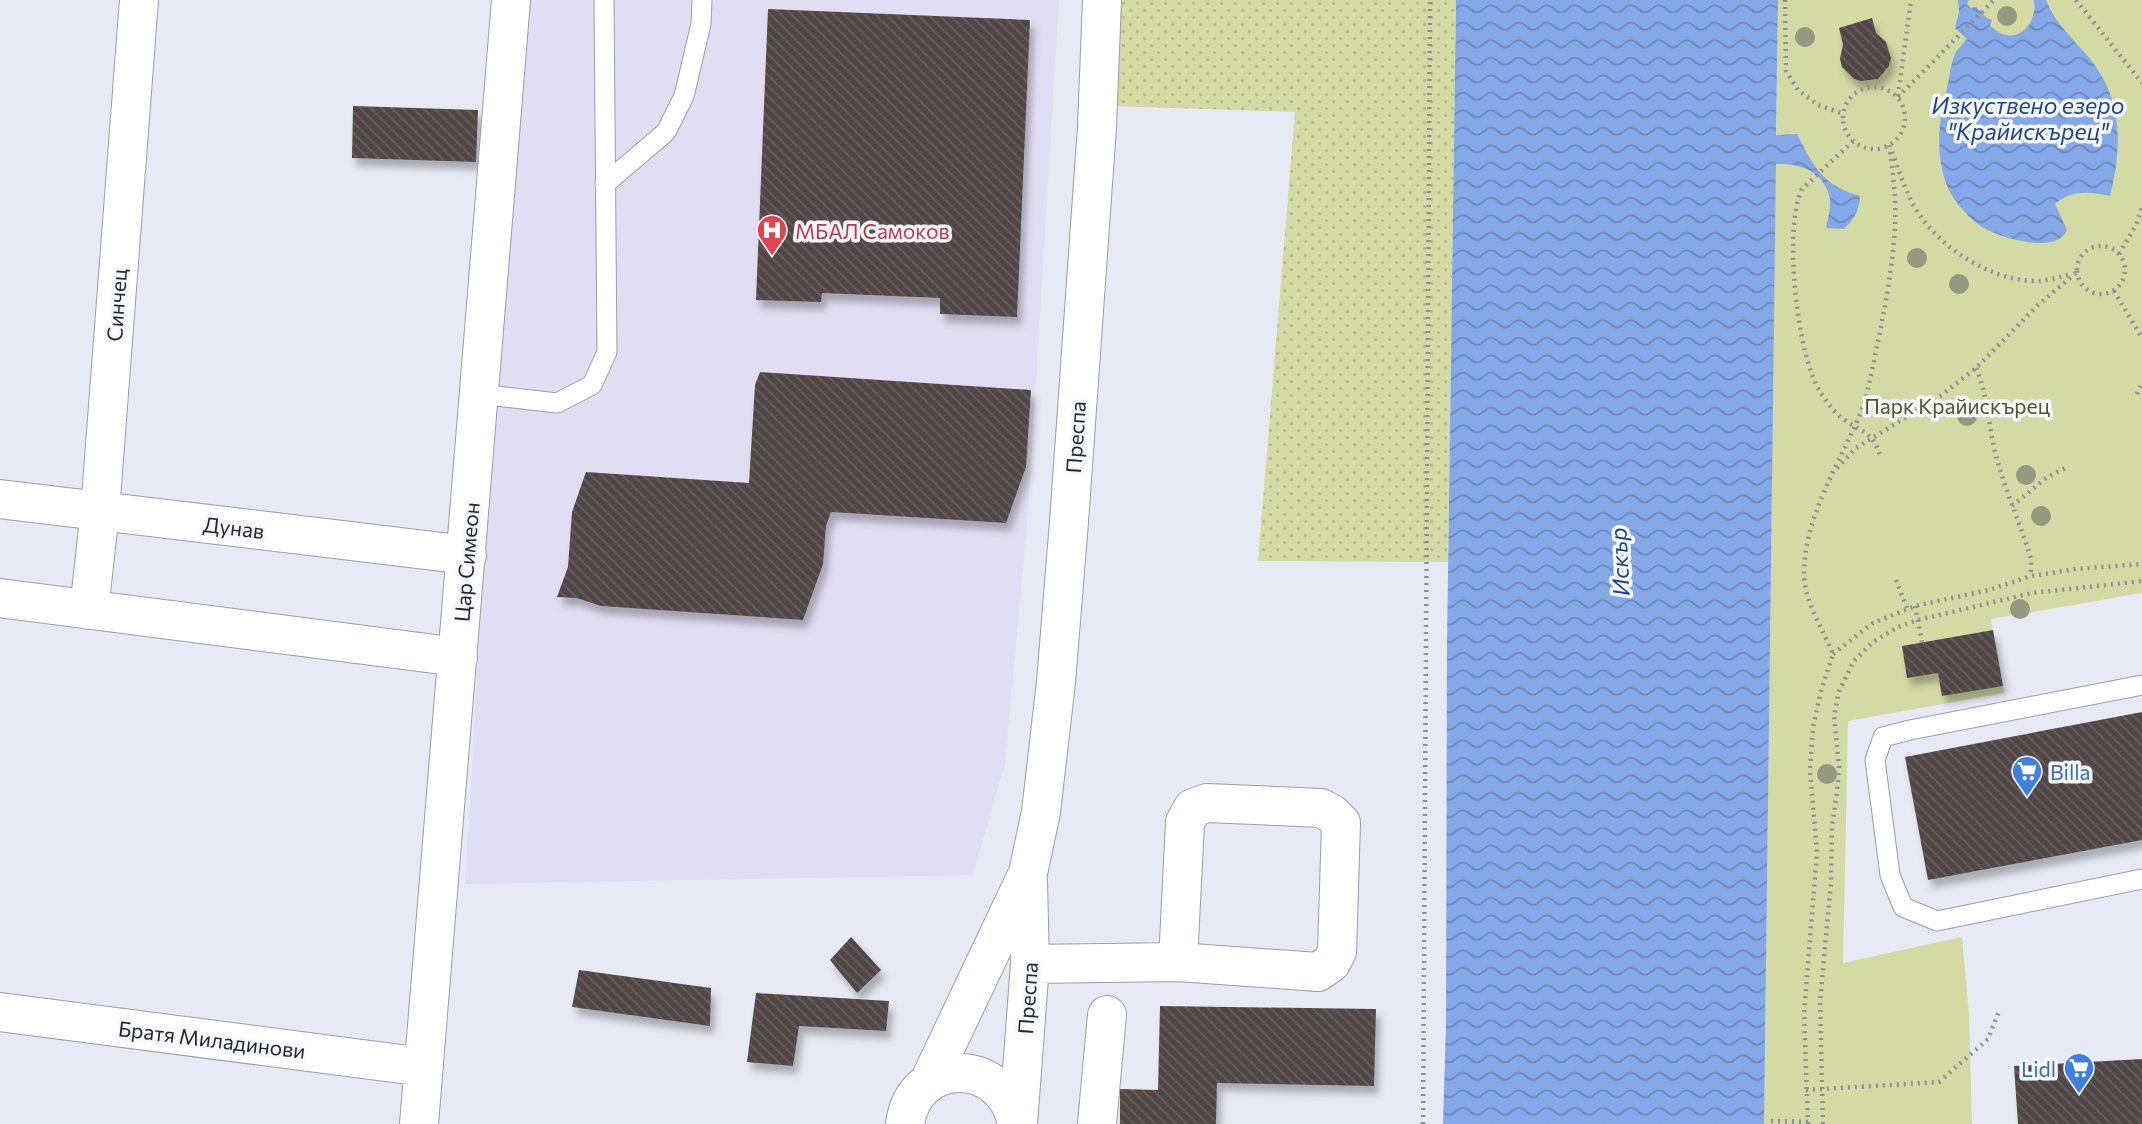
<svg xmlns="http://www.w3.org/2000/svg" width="2142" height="1124" font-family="Commissioner,sans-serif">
<defs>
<pattern id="grass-dots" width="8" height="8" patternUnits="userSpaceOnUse" patternTransform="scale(1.75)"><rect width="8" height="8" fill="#d3daa3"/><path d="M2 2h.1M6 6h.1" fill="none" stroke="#b5bb8c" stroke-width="1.8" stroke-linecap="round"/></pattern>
<pattern id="water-waves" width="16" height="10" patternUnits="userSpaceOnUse" patternTransform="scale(1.75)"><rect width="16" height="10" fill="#85a8e8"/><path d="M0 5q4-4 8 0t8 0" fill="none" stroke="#6d89bc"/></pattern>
<pattern id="building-back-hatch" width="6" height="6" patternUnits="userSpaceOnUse" patternTransform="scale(1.75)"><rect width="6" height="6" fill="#514746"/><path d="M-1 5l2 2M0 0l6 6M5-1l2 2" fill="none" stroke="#675f5e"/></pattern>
<filter id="shadow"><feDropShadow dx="4.5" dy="8" stdDeviation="3.5" flood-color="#0004"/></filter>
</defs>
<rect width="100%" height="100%" fill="#e7eaf4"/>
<path fill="#e1ddf3" d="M516 0H1059L1028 514 1005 763 973 875 465 884Z"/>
<path fill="url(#grass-dots)" d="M1121 0H1456L1448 562 1258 561 1295 112 1112 106Z"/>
<path fill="#d3daa3" d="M1778 0H2142V593L1991 619 2004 693 1848 721 1843 963 1962 937 1969 1015 1972 1124H1764Z"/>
<path fill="url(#water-waves)" d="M1456 0H1778L1776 135 1797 134C1813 166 1823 186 1860 196 1859 211 1855 218 1844 229L1826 228C1828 218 1832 205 1829 195 1822 170 1798 163 1776 164L1764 1124H1443L1446 1024 1447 644Z
M1958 0H1969L1967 4 1971 8 1976 7 1987 18 1992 20 1990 25C2012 49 2038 28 2034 0H2046C2054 21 2070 36 2085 53 2123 95 2123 144 2110 196 2089 192 2072 189 2055 204L2067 230C2057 255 2001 238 1984 228 1969 219 1952 200 1946 183 1936 155 1938 122 1946 93 1949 81 1950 68 1954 56 1956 50 1963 44 1967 39L1955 28 1959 12Z"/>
<path fill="url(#building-back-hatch)" filter="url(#shadow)" d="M768 9 1030 20 1017 317 940 314V298L822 293 821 302 756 300Z
M1872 18 1876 33 1886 42 1891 58 1889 66 1878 79 1861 81 1854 79 1842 67 1840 59 1843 44 1839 28Z
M353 106 478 110 476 162 352 158Z
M760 372 1031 390 1026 467 1006 523 831 512 826 526 823 564 803 620 601 606 577 598 557 597 568 567 572 512 586 472 749 483 755 385Z
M1993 630 2003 686 1942 696 1938 673 1907 678 1902 646Z
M2142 712V840L1928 880 1905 757Z
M851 937 881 970 857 993 830 960Z
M579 970 711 988 710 1026 572 1007Z
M756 993 889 1001 886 1031 799 1026 793 1066 747 1062Z
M1160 1006 1376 1009 1374 1086 1217 1083 1216 1124H1120V1089L1158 1090Z
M2142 1059V1124H2018L2014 1066Z"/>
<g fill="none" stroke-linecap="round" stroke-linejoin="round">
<g stroke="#999da6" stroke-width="21">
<path id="service" d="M605 184 666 132 684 96 701 24 702 0
M479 394 557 403 592 385 607 352 604 0
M2142 685 1910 730 1883 737 1875 760 1890 875 1903 907 1937 921 2142 879"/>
</g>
<g stroke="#999da6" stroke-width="40">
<path id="minor" d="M0 499 467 555
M0 598 458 657
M89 610 100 511 139 0
M1030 964 1178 962 1318 972 1331 963 1337 952 1341 823 1332 814 1321 808 1207 803 1193 808 1185 822 1178 962
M0 1012 424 1067
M929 1082 1028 873 1041 812 1056 682 1069 522 1097 127 1102 0
M419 1124 511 0
M905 1124C914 1056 1004 1056 1017 1124
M1018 1124 1030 964 1028 882
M1097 1124 1107 1015"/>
</g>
<path stroke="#8e9098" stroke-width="4.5" stroke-dasharray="2 5" stroke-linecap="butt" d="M1785 0 1786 71 1798 90 1818 105 1844 114
M2076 0 2142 83
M1843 118a31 31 0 1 1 62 0a31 31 0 1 1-62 0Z
M1898 96 1911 0
M1898 97 1994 0
M1853 141 1802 189C1783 226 1797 359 1821 393 1828 404 1835 414 1846 421 1866 435 1872 431 1881 458
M1892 152C1901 176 1908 201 1924 221 1949 253 1993 280 2035 281 2047 281 2059 277 2072 274
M2077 270a24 24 0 1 1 48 0a24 24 0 1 1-48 0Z
M2119 254 2136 225 2142 208
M2114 291 2142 338
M1976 368C1989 398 1988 429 1997 459 2006 493 2021 525 2031 559V576
M2137 394 2142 383
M1837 468 1856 448 1939 397 1976 368 2038 305 2076 273
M2012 506 2046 478 2065 468
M1896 580 1907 608
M1915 606 1922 642
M1833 654 1873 623 1915 606 1989 590 2031 576 2076 569 2142 564
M1806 1090 1939 1082 1988 1039 2000 1009
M1771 1121 1808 1122
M1423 1124 1430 0
M1808 1124 1804 1014 1817 852 1810 771 1813 727 1821 691 1833 654C1823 630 1804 600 1804 574 1804 517 1839 465 1860 414 1869 391 1873 365 1878 341 1886 303 1893 264 1895 225 1896 198 1893 171 1889 145
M1823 1124 1820 1002 1831 882 1832 826 1837 792 1839 767 1834 716 1839 691 1854 661 1873 642 1898 627 1918 620 2032 593 2142 581"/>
<use href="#service" stroke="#fff" stroke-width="19"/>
<use href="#minor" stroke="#fff" stroke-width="38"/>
</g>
<g fill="#95997f">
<circle cx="2007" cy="16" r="10"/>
<circle cx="1805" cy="37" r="10"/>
<circle cx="1917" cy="258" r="10"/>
<circle cx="1959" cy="284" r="10"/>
<circle cx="1967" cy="416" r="10"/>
<circle cx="2026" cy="475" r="10"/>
<circle cx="2041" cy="516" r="10"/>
<circle cx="2020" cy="609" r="10"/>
<circle cx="1827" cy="774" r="10"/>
</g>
<defs>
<g id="hospital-pin" transform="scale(1.575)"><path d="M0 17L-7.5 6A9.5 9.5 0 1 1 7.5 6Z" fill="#e0444e" stroke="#f5f8fe"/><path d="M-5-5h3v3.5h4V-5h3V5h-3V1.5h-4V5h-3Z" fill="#fff"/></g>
<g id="supermarket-pin" transform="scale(1.575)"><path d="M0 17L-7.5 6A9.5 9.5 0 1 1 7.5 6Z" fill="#3f7fe0" stroke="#f5f8fe"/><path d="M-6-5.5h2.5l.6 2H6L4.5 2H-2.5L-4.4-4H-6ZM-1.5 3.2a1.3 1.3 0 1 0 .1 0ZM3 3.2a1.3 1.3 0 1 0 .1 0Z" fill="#fff"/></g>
</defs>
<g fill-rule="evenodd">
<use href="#hospital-pin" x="772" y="230"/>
<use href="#supermarket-pin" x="2027" y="771"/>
<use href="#supermarket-pin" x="2079" y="1068"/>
</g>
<g text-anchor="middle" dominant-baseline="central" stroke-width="7" stroke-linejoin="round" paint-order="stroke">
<g font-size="21" fill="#be3a42" stroke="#f5f8fe" text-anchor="start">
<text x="795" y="230">МБАЛ Самоков</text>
</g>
<g font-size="21" fill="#27282c" stroke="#f5f8fe">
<text transform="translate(116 305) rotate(-86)">Синчец</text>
<text transform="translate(1075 437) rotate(-86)">Преспа</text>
<text transform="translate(234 527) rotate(7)">Дунав</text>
<text transform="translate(466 562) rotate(-85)">Цар Симеон</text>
<text transform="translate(1027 998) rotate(-86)">Преспа</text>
<text transform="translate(212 1039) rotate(7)">Братя Миладинови</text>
</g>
<g font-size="21" fill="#52571f" stroke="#f5f8fe">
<text x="1957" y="405">Парк Крайискърец</text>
</g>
<g font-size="21" fill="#366cbe" stroke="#f5f8fe" text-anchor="start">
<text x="2050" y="771">Billa</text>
<text x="2056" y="1068" text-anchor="end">Lidl</text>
</g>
<g font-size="23" font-style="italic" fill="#1d448e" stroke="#f5f8fe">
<text x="2028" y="105">Изкуствено езеро<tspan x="2028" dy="26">"Крайискърец"</tspan></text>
<text transform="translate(1619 562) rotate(-93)">Искър</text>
</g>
</g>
</svg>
